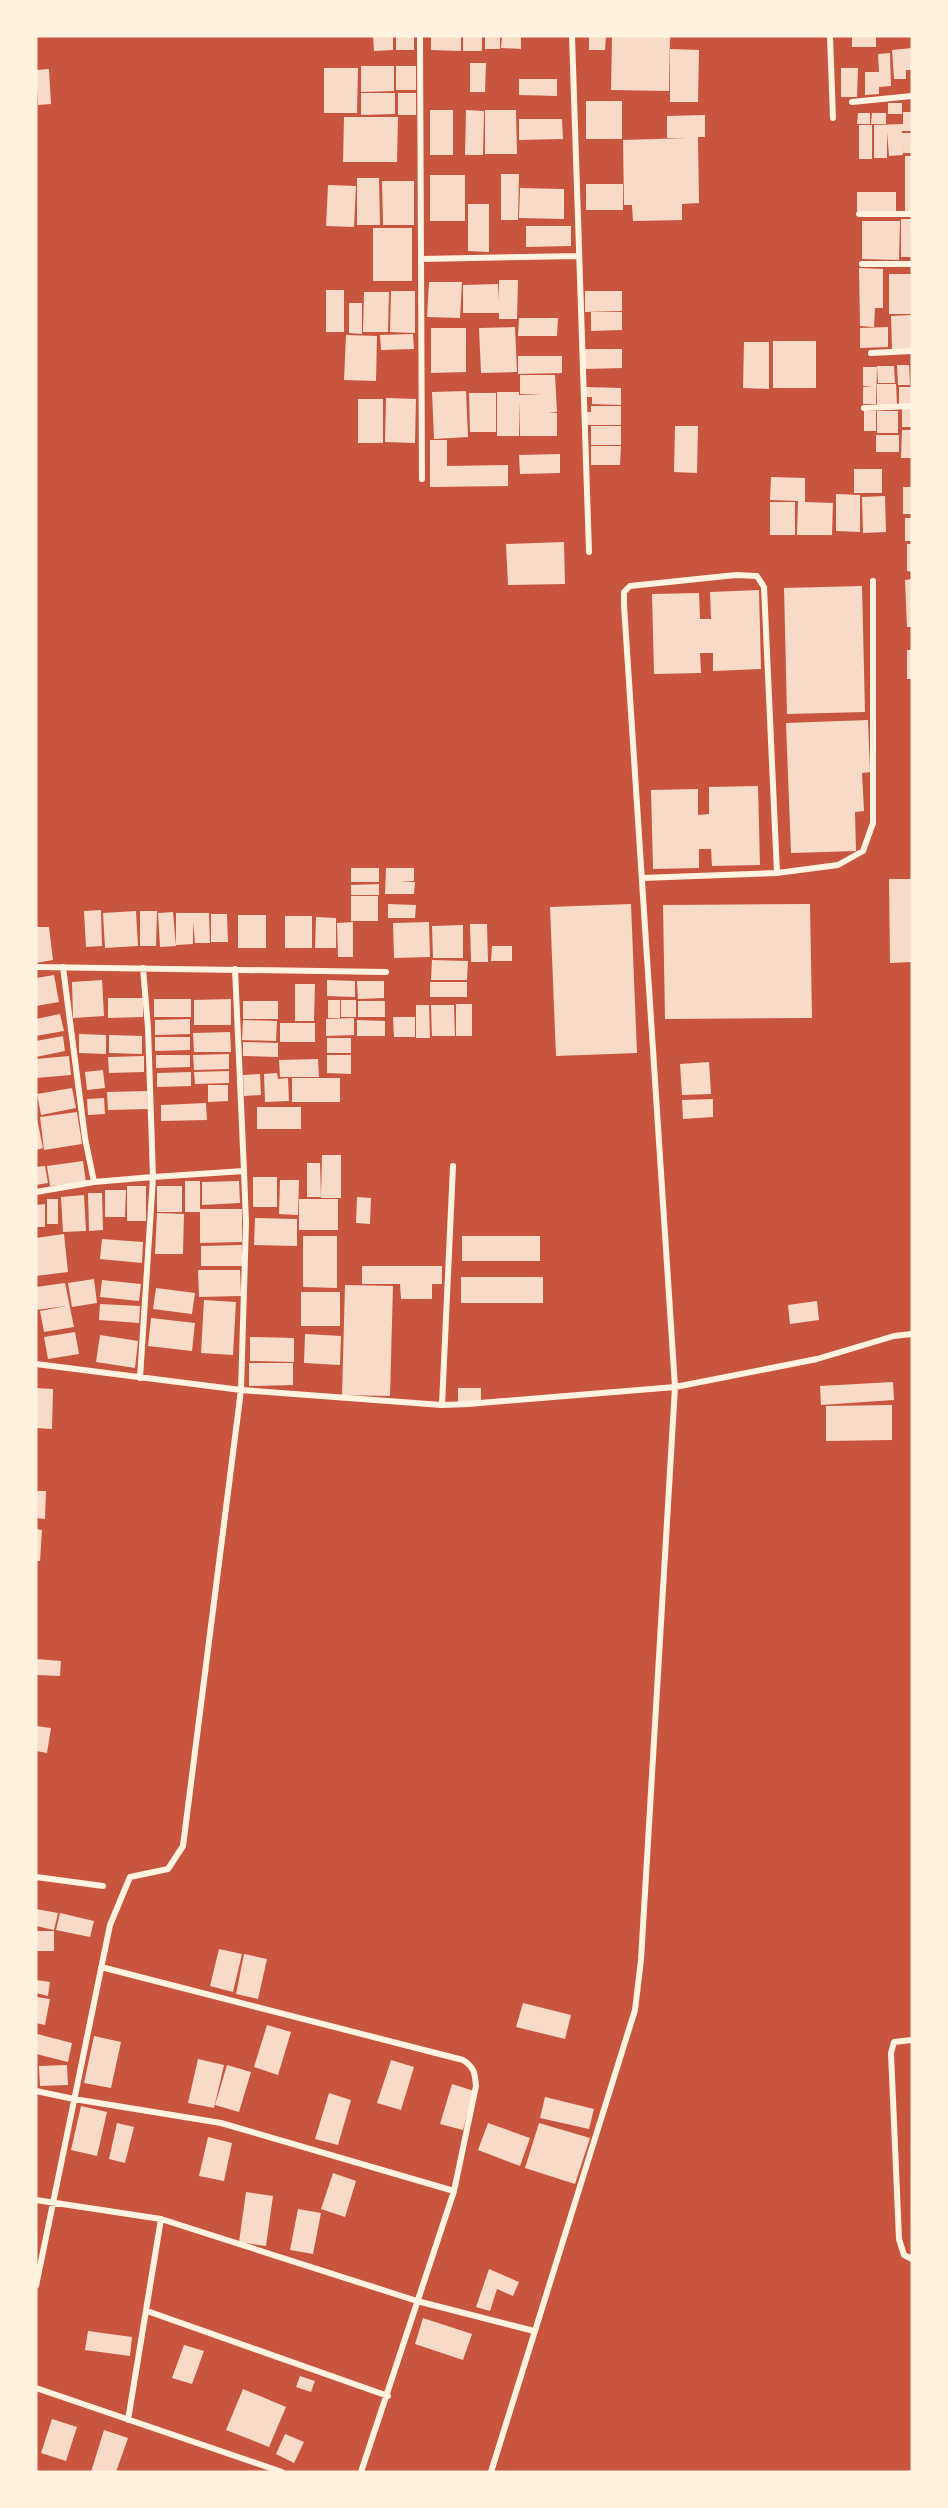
<svg xmlns="http://www.w3.org/2000/svg" width="948" height="2508" font-family="'Space Grotesk',sans-serif">
<rect width="100%" height="100%" fill="#c8553d"/>
<path fill="#f7dbc8" d="M373 36H393V50L374 51Z
M396 36H414V50H396Z
M431 36H461V51L431 50Z
M463 36H482V51H463Z
M485 36H500V49H485Z
M502 36H521V49L501 48Z
M589 36H606L605 50H589Z
M612 36H670L669 91 611 90Z
M852 36H876V47H852Z
M912 48V70H906V79H894L892 50Z
M670 49 699 50 698 102H670Z
M890 53 891 86 879 87V94L865 95V72H879L878 54Z
M470 63H486L485 92H470Z
M361 66H394V91L361 92Z
M396 66H416V90H396Z
M324 68H358L357 113H324Z
M841 68H858L857 97H841Z
M49 69 51 104 38 105 36 70Z
M519 79H557V96L519 95Z
M361 93H395V114L361 115Z
M398 93H416V115H398Z
M586 101H622V139H586Z
M888 103H902V114H888Z
M430 110H453V155H430Z
M466 110 484 111 483 155H465Z
M485 110H516L517 154H485Z
M903 112H912V131H902V133H912V153H903L902 142 903 155 889 156 887 132V158H874V125L903 124Z
M858 113H870V124H857Z
M872 113H886V124H871Z
M705 115V137H698L699 203 682 204V220L633 221 632 205H624L623 140 687 138H667V116Z
M344 117H398L397 162H343Z
M519 119H562L563 139 519 140Z
M859 125H872V159H859Z
M905 156H912V211L905 212Z
M501 174H519L518 220H501Z
M430 175H465V221H430Z
M357 178H379L380 225H357Z
M382 181H414V225H383Z
M586 184H623V210H586Z
M328 185 356 186 354 227 326 226Z
M520 188 564 189V219L519 218Z
M857 192H896V211H857Z
M468 204H489V252L468 251Z
M901 219H912V257H901Z
M862 221H900L899 260 862 259Z
M526 226H571V246L526 247Z
M373 228H412V281H373Z
M859 268 883 269V308H875L874 327 860 326Z
M889 274H912V314H889Z
M499 280H518L517 319H499V313H463V285L498 284 499 301Z
M429 282H462L460 318 427 317Z
M326 290H344V332H326Z
M391 291H415V333L390 332Z
M585 291H622V311L585 312Z
M364 292H389L388 332H363Z
M349 303H362V334L349 333Z
M591 312H622V330L591 331Z
M912 315V349L892 350 891 316Z
M519 318H558L557 336H518Z
M515 327 517 372 481 373 479 328Z
M888 327V347L860 348V328Z
M431 328H466V372L431 373Z
M413 334 414 349 381 350 380 335Z
M346 335 377 336 376 381 344 380Z
M773 341H816V388H773Z
M744 342H769V389L743 388Z
M584 349H622V368L585 369Z
M518 356H562V373L518 374Z
M897 365H909L910 385H898Z
M877 366H894L895 383H878Z
M863 367H877L876 404H863V387L873 386H863Z
M520 375H555L557 412 548 413H557V436H520V401L519 436H497V392H519V395H542L520 394Z
M877 384H896L897 405H877Z
M586 387 621 388V405L592 404V397H586Z
M899 387H911L912 405H899Z
M466 391 468 437 434 439 432 392Z
M469 393H496V432H470Z
M386 398 416 399 415 443 385 442Z
M358 399H383V443H358Z
M591 406H621V425H586L585 412H591Z
M902 408H912V427H902Z
M864 411H876V431H864Z
M877 411H898V433H877Z
M591 426H621V445H591Z
M675 426H698L697 473 674 472Z
M902 430H912V458H901Z
M876 435H899V452H876Z
M430 440H447V466L508 465V486L430 487Z
M591 446H621L620 465H591Z
M560 454V473L520 474 519 455Z
M854 469H882V493H854Z
M771 477 805 478V502L833 503 832 535H797L798 501 770 500Z
M903 487H912V514H903Z
M836 494 860 495V532L836 531Z
M885 496 886 532 863 533 862 497Z
M770 502H795V535H770Z
M905 518H912V541H905Z
M564 542 565 584 508 585 506 544Z
M907 544H912V572L907 571Z
M912 579V627H907L905 580Z
M862 586 865 712 787 714 784 588Z
M759 590 761 669 713 671V653H700L701 673 654 674 652 594 699 593 700 619H711L710 592Z
M907 650H912V679H907Z
M868 720 870 772 862 773 864 811 855 812 856 851 791 853 786 723Z
M758 786 760 865 712 866 711 849H699V868L653 869 651 790 698 789V815L709 814V787Z
M351 868H379V882H351Z
M386 868H414V881L400 882H415L414 894H385Z
M889 879H912V962L890 963Z
M379 884V895H351V885Z
M351 896H378V921H351Z
M388 904 416 905 415 918H388Z
M631 904 637 1053 556 1056 550 907Z
M810 904 812 1018 665 1019 663 905Z
M101 910 102 946 86 947 84 911Z
M136 911 138 946 105 948 103 913Z
M140 911H157L156 946H140Z
M173 912 176 946 160 947 158 913Z
M176 913H209L210 943H195L193 922V944L176 945Z
M211 914H227L228 942H211Z
M238 915H266V948H238Z
M285 916H312V948H285Z
M316 917 336 918V948H315Z
M353 922V957H338L337 923Z
M429 922 430 957 394 958 393 923Z
M470 924H487L488 962H471Z
M463 925V958H433L432 926Z
M36 927H49L53 960 36 963Z
M492 946H512V961H491Z
M432 960 468 961 467 980H431Z
M54 975 59 1002 36 1006V978Z
M102 980 104 1016 73 1018 72 982Z
M327 980 355 981V997L327 996Z
M357 981H384V998L358 999Z
M430 982H467V997H430Z
M295 984H315L314 1021H295Z
M108 998H143V1017L108 1018Z
M154 999H191V1017H154Z
M231 999V1025H194V1000Z
M328 1000H340V1018H328Z
M341 1000H356V1017H341Z
M243 1001H278V1019H243Z
M358 1001H385V1017H358Z
M456 1004H472V1036H456Z
M416 1005H429L430 1038H416Z
M431 1005H454L455 1036H432Z
M60 1014 64 1031 36 1036V1019Z
M393 1017H415V1037H394Z
M354 1018V1035L326 1036V1019Z
M190 1019V1034L155 1035V1020Z
M243 1020 277 1021 276 1041 242 1040Z
M357 1020 385 1021V1036H357Z
M280 1023H315V1042H280Z
M230 1032 231 1052H194L193 1033Z
M79 1034 106 1035V1054L79 1053Z
M109 1035 142 1036V1054L109 1053Z
M63 1036 65 1051 36 1057V1041Z
M155 1037H190V1050L155 1051Z
M327 1038H351V1053H327Z
M243 1042 278 1043V1057L243 1056Z
M229 1054V1069L194 1070 193 1055Z
M156 1055H190V1067L156 1068Z
M327 1055H351V1074L327 1073Z
M69 1056 71 1075 36 1078V1059Z
M144 1056V1072L109 1073 108 1057Z
M318 1059 319 1077H280L279 1060Z
M709 1062 711 1094 682 1095 680 1064Z
M103 1070 105 1088 87 1090 85 1072Z
M229 1071V1083L195 1084 194 1072Z
M191 1072V1086L157 1087V1073Z
M277 1073 278 1079 288 1078 289 1101 265 1102 264 1074Z
M260 1074 261 1095 244 1096 243 1075Z
M292 1078H340V1102H292Z
M208 1085H228V1101L208 1102Z
M72 1088 76 1108 41 1115 37 1094Z
M147 1091 148 1109 108 1110 107 1092Z
M104 1098 105 1114 88 1115 87 1099Z
M713 1099V1117L683 1119 682 1100Z
M206 1103 207 1120 161 1121V1105Z
M257 1107H301V1129H257Z
M77 1112 82 1144 44 1150 40 1117Z
M36 1114 43 1148 36 1150Z
M322 1155H341V1198H321Z
M83 1161 86 1182 50 1186 47 1166Z
M307 1163H320L321 1197H307Z
M45 1166 48 1183 36 1185V1167Z
M253 1177H277V1207H253Z
M280 1180H299L298 1215 279 1214Z
M185 1181H200V1209H242V1242L200 1243V1212H185Z
M239 1181 240 1203 202 1205V1182Z
M127 1186H146V1221H127Z
M157 1186H182V1212H157Z
M105 1190H126L125 1217H105Z
M88 1193H102L103 1230 89 1231Z
M84 1195 86 1231 63 1232 61 1197Z
M357 1197 371 1198 370 1224 356 1223Z
M47 1199H58V1224H47Z
M299 1199H338V1230H299Z
M45 1204V1227H36V1205Z
M157 1213 184 1214 183 1254H155Z
M255 1218 297 1219V1246L254 1245Z
M64 1234 68 1272 36 1276V1238Z
M303 1236H337V1288L303 1287Z
M462 1236H540V1261H462Z
M102 1239 143 1242 142 1263 100 1259Z
M242 1245V1266H201V1246Z
M362 1266H442V1284H432V1299H401L400 1284H362Z
M198 1270H240L241 1296 199 1297Z
M461 1277H543V1303H461Z
M94 1279 97 1303 72 1307 68 1283Z
M102 1280 141 1284 139 1301 100 1297Z
M65 1283 74 1327 44 1332 40 1311 66 1306 36 1310V1287Z
M345 1285 393 1286 390 1396 342 1395Z
M156 1288 195 1293 192 1314 153 1309Z
M301 1292H340V1326H301Z
M204 1300 236 1302 233 1355 201 1353Z
M817 1301 819 1320 790 1324 788 1305Z
M100 1304 140 1306 139 1323 99 1320Z
M151 1318 195 1323 192 1351 148 1346Z
M75 1332 79 1354 48 1359 44 1337Z
M305 1334 341 1336 340 1365 304 1363Z
M100 1335 138 1341 135 1368 96 1362Z
M250 1337 294 1338V1362L250 1361Z
M249 1363H293V1385L249 1386Z
M893 1382 894 1400 821 1405 820 1386Z
M36 1388 53 1389 52 1429 36 1428Z
M458 1388H481V1402L458 1403Z
M892 1405V1440L826 1441V1406Z
M36 1491H46L45 1519 36 1518Z
M36 1529 42 1530 40 1561H36Z
M36 1659 61 1661 60 1676 36 1675Z
M36 1726 51 1728 47 1753 36 1751Z
M36 1909 58 1913 54 1930 36 1926Z
M60 1913 94 1921 90 1937 56 1930Z
M36 1931H54V1951H36Z
M219 1949 242 1954 233 1992 210 1986Z
M244 1954 267 1959 258 1999 236 1994Z
M36 1980 50 1982 48 1996 36 1993Z
M36 1997 50 1999 45 2025 36 2023Z
M523 2003 571 2015 565 2039 516 2027Z
M267 2025 291 2032 278 2075 254 2067Z
M37 2034 72 2043 68 2062 36 2054Z
M94 2036 121 2042 111 2088 84 2083Z
M198 2059 224 2065 214 2108 188 2103Z
M391 2060 414 2067 401 2110 377 2103Z
M67 2065 68 2085 40 2086 39 2066Z
M227 2065 251 2072 239 2112 215 2105Z
M452 2084 474 2091 463 2130 440 2124Z
M329 2093 351 2100 338 2145 315 2139Z
M545 2097 594 2109 589 2129 540 2118Z
M81 2106 107 2112 97 2156 71 2150Z
M117 2123 134 2127 125 2163 109 2159Z
M488 2123 530 2138 520 2166 478 2150Z
M539 2123 590 2138 575 2184 525 2168Z
M208 2137 232 2143 224 2181 199 2176Z
M333 2173 356 2181 345 2217 321 2209Z
M246 2192 273 2196 266 2246 239 2242Z
M298 2209 321 2213 313 2254 290 2250Z
M489 2269 519 2282 513 2296 497 2289 490 2311 476 2307Z
M423 2318 472 2334 463 2360 415 2344Z
M88 2331 132 2337 130 2356 85 2350Z
M184 2345 204 2351 192 2384 172 2378Z
M300 2376 315 2381 311 2392 296 2387Z
M243 2389 286 2407 269 2447 226 2430Z
M52 2419 77 2427 66 2461 41 2453Z
M104 2430 128 2438 116 2472H91Z
M285 2434 304 2442 294 2463 276 2454Z"/>
<g fill="none" stroke-linecap="round" stroke-linejoin="round">
<path stroke="#fff3e0" stroke-width="6" d="M420 36 422 479
M572 36 589 552
M830 36 833 118
M852 102 912 96
M859 214H912
M421 259 578 256
M862 264H912
M871 353 912 351
M864 408 912 406
M642 878 777 873 838 865 863 851 873 823V581
M36 967 386 972
M63 967 85 1138 94 1182
M235 969 244 1171
M36 1192 94 1182 153 1177 140 1378
M36 1364 241 1390 442 1405 468 1404 675 1387 817 1359 894 1336 912 1334
M442 1405 453 1166
M36 1877 103 1886
M101 1967 463 2060C474 2067 475 2073 476 2086L454 2191 361 2472
M912 2040 894 2042 891 2053 899 2239 904 2255 912 2259
M36 2091 74 2099 221 2123 454 2191
M36 2200 161 2219 417 2301 534 2331
M36 2286 110 1925 130 1877 168 1869 183 1846 241 1390 246 1223 244 1171 153 1177 148 1028 143 968
M147 2311 388 2396
M36 2388 282 2472
M128 2420 161 2219
M491 2472 635 2010 641 1960 675 1387 624 605V592L630 586 736 575 757 576 764 587 777 873"/>
</g>
<rect width="948" height="2508" fill="none" stroke="#fff3e0" stroke-width="75"/>
</svg>
